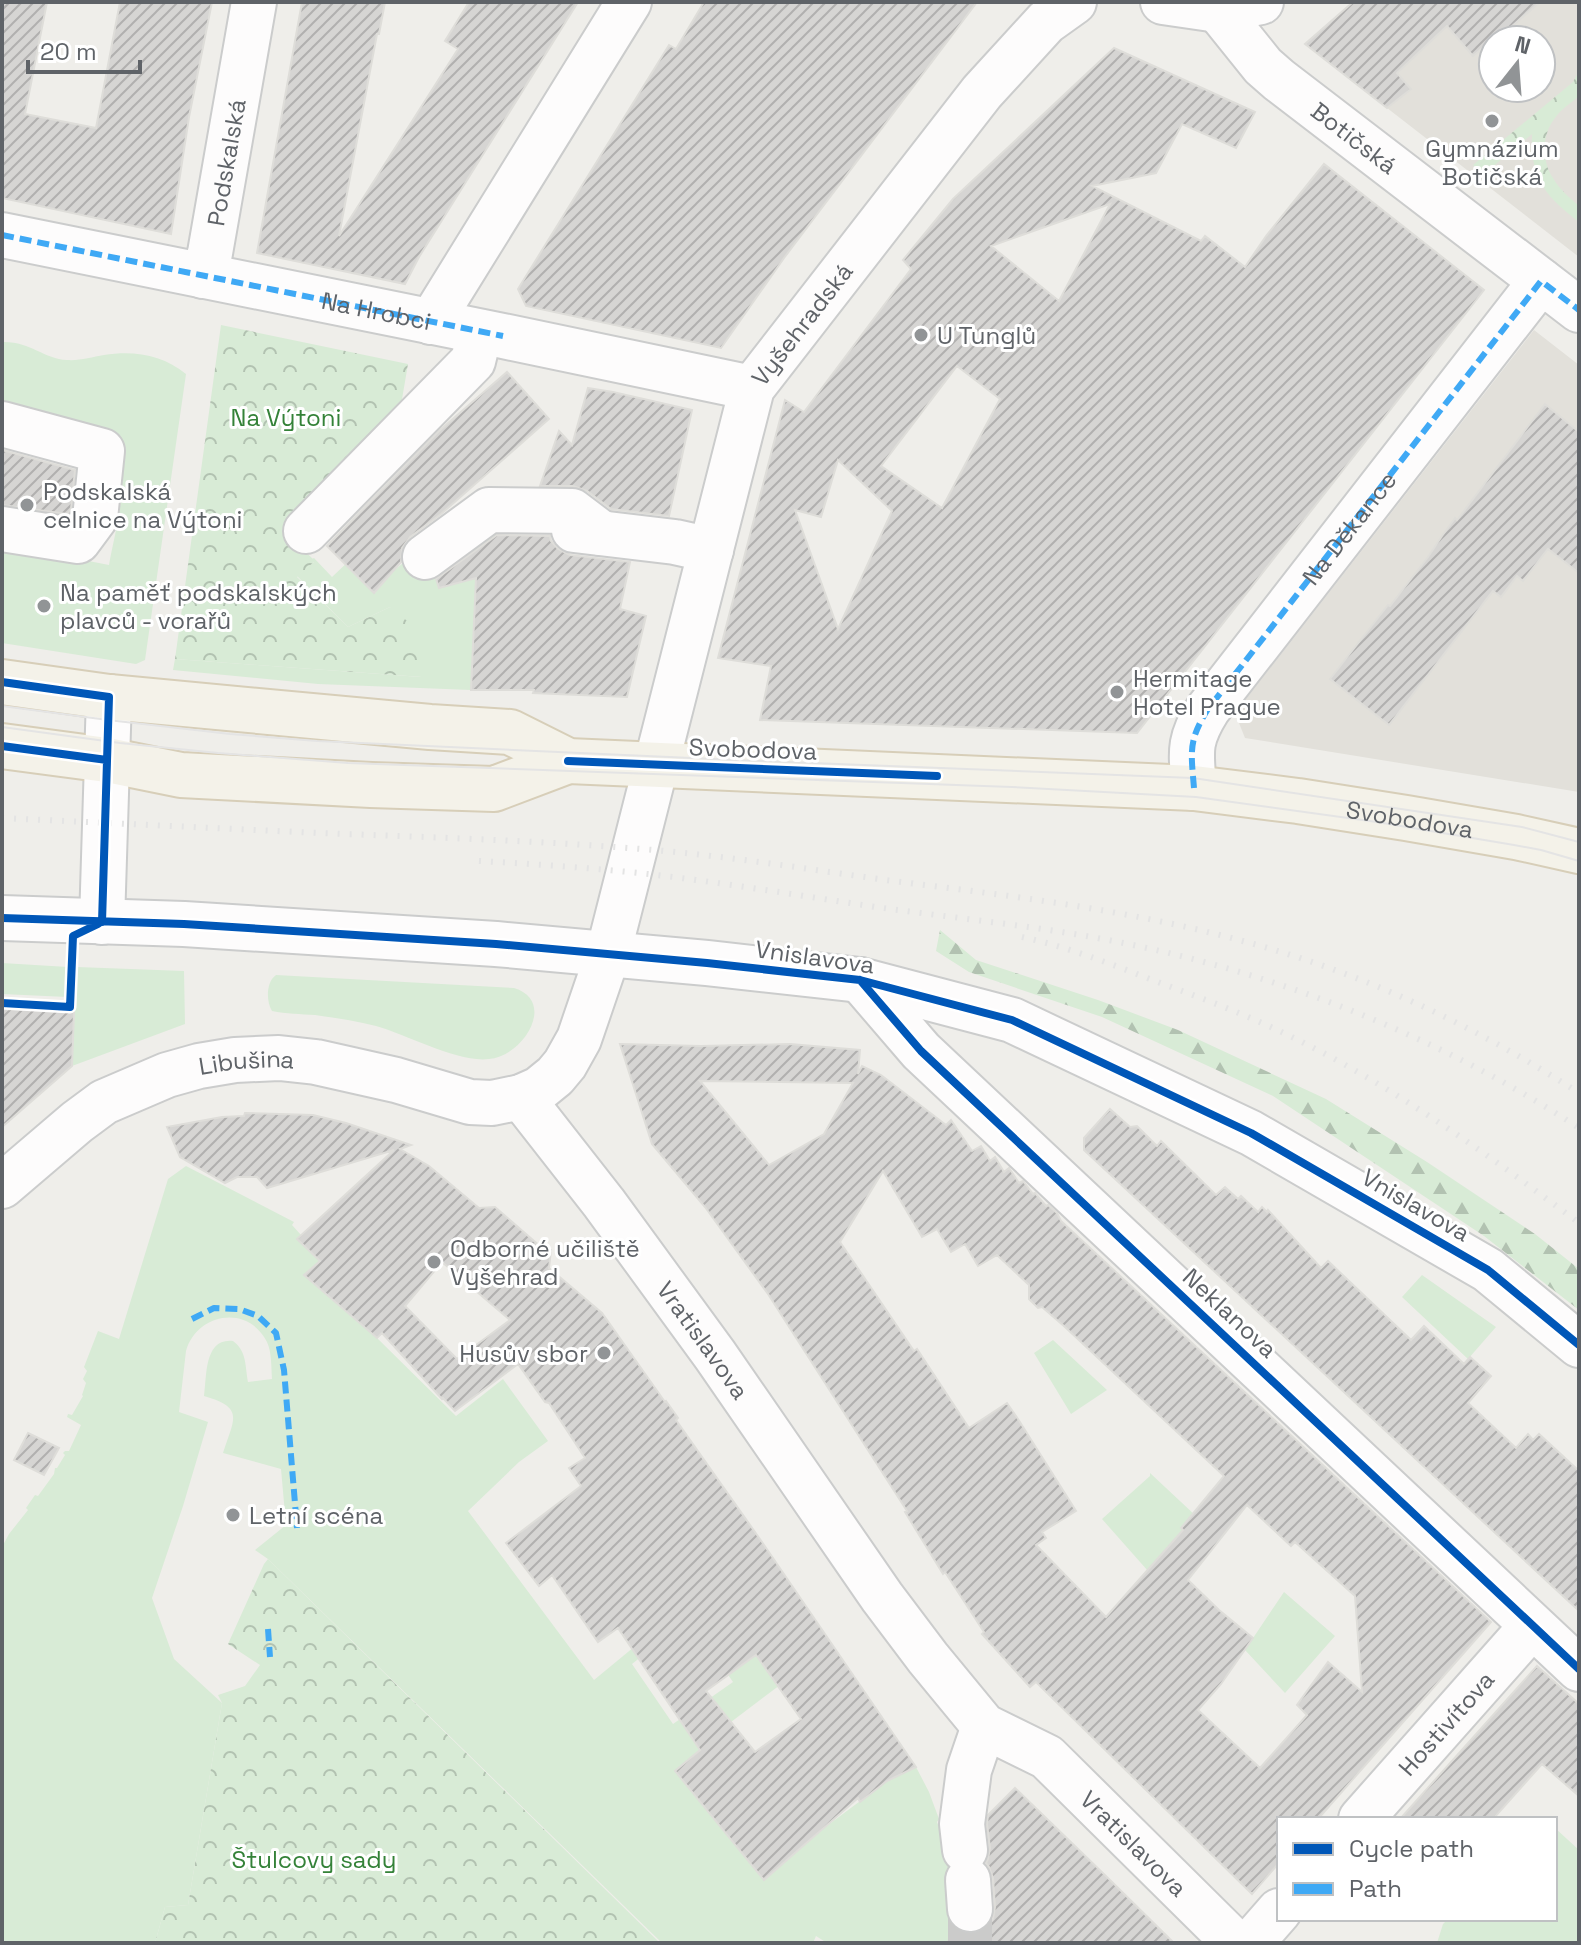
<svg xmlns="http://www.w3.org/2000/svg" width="1581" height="1945" font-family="'Space Grotesk',sans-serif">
<defs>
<pattern id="forest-firs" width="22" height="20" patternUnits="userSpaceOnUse" patternTransform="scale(2)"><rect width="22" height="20" fill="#d8ebd6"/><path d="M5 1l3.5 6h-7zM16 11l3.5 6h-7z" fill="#b2c2b1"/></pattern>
<pattern id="park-crowns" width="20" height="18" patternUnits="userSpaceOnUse" patternTransform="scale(2)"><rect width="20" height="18" fill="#d8ebd6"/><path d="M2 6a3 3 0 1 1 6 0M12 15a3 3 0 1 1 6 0" fill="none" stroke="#b2c2b1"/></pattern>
<pattern id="building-hatch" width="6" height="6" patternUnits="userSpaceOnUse" patternTransform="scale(2)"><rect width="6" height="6" fill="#d6d5d3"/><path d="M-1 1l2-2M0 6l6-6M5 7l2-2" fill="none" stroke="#b1b0af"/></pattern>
</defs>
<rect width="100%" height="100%" fill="#efeeea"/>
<path fill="#e2e0da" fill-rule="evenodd" d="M1353 2H1579V257L1311 49V39ZM1493 40H1541V88H1493Z
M1534 330 1579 365V792L1245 738 1235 713Z"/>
<path fill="#d8ebd6" d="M2 342C30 341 44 359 67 360 79 361 92 357 104 355 134 350 163 355 186 374L145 660 136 664 2 643V544L109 565C114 536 126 496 120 467L2 407Z
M472 506 496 522 498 544 431 564 439 588 480 576 475 594 471 690 318 684 173 670 175 659 421 677 390 607 348 627 297 576 314 562 312 559 314 558 332 577 351 559 363 582 375 593 382 584 380 582Z
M2 963 68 967 67 997 2 994Z
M77 967 184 971 185 1024 72 1066Z
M276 975 514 988C557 1001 524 1056 489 1059 458 1063 408 1035 376 1026 357 1021 335 1018 315 1015 301 1014 286 1014 272 1011 266 1001 266 982 276 975Z
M186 1166 294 1222 292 1225 301 1235 298 1239 320 1261 305 1276 377 1338 456 1416 503 1379 548 1441 519 1462 468 1511 594 1680 634 1647 642 1656 632 1664 673 1724 733 1682 724 1669 753 1649 780 1685 731 1722 676 1771 764 1879 820 1831 887 1781 916 1767 929 1792 939 1819 937 1822 954 1866 958 1929 954 1933 955 1943H827L816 1936 813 1943H662L268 1559 255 1550 286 1525 281 1469 223 1453C234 1418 245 1408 204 1396 207 1375 204 1338 233 1341 247 1351 245 1366 248 1382L272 1379C271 1367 272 1353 267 1342 248 1304 197 1313 186 1351L179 1412 208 1422 183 1506 152 1598 174 1659 222 1703 188 1905 165 1907 155 1943H2V1547L9 1534 28 1510 26 1508 35 1495 38 1496 54 1474 55 1468H57L65 1455 63 1453 65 1451H69L81 1425 67 1417 68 1414 72 1415 83 1396 82 1395 86 1383 83 1379 87 1371 84 1367 98 1331 119 1339 168 1179Z
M1422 1275 1496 1327 1468 1359 1402 1297Z
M1053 1340 1107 1390 1071 1414 1034 1353Z
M1150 1473 1196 1516 1148 1571 1102 1519 1150 1476Z
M1284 1592 1335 1636 1285 1693 1245 1650Z
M1555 1828 1579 1850V1943H1437L1443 1924 1448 1919H1555Z"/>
<path fill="url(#forest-firs)" d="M940 930 976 960 1098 1000 1178 1030 1326 1099 1427 1162 1535 1234 1579 1269V1310L1484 1236 1273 1096 1102 1017 969 972 936 951Z"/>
<path fill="url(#park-crowns)" d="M1579 71V96C1571 103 1561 109 1555 118 1542 134 1541 160 1553 178 1559 189 1570 198 1579 206V222C1545 196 1530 178 1532 134L1484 174 1473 165 1573 82Z
M221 325 408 364 400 411 283 530 315 561 297 577 348 627 390 607 417 629 422 677 175 659Z
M268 1559 660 1943H155L165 1907 188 1905 222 1703 218 1695 245 1686 260 1665 228 1644 264 1564Z"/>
<path fill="url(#building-hatch)" stroke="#deddd9" stroke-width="2" fill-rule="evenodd" d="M2 2H47L25 114 96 128 120 2H212L189 117 171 234 2 198Z
M302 2H385L379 34H377L339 236 458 49 445 41 469 2H578L419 257 405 284 257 253Z
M704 2H977L784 258 721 348 526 306 518 289 669 45 676 49Z
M1353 2H1540L1496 40H1493V42L1492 40 1473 56 1447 26 1397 73 1411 89 1387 108 1305 44Z
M1114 48 1255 112 1236 148 1182 124 1156 173 1092 186 1201 241 1205 236 1245 267 1266 236 1324 164 1484 290 1137 733 760 720 771 666 718 658 785 400 804 412 911 269 903 260 953 199ZM1110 204 1059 301 991 246ZM957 366 1000 399 942 508 881 466ZM838 460 892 511 838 629 795 510 821 517Z
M507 372 549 419 441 514 410 537 402 548 401 562 374 593 327 546 439 431Z
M588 388 613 392 692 410 669 516 611 509 587 491 573 486H540L559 431 572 445Z
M1545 404 1579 432V573L1548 549 1523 581 1517 576 1501 597 1493 591 1389 725 1330 679 1388 605 1390 606 1428 557 1442 536 1455 518 1457 520Z
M2 450 75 470 71 509 67 514 2 505Z
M497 535 550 536 551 541 558 549 570 555 630 562 620 609 646 616 627 697 533 693 534 690H471L476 578 439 588 436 579Z
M2 1009 74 1012 72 1066 2 1127Z
M620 1044 701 1046 790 1044 860 1050 858 1074 862 1066 881 1075 946 1125 951 1120 972 1151 981 1146 990 1161 995 1157 1004 1172 1009 1168 1019 1183 1023 1181 1033 1194 1035 1193 1046 1206 1048 1205 1057 1213 1061 1221 1133 1288 1491 1622 1318 1819H1279V1863L1252 1894 1036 1682 1030 1687 982 1634 984 1632 945 1572 943 1574 905 1512 907 1511 768 1294 705 1207 652 1144ZM700 1081 853 1083 824 1134 769 1165ZM883 1171 922 1237 937 1229 951 1252 965 1244 978 1266 997 1255 1029 1285V1299L1038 1308 1042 1307 1065 1327 1224 1476 1181 1528 1183 1530 1106 1617 1036 1545 1046 1538 1042 1532 1076 1511 1018 1419 1007 1403 969 1428 917 1349 914 1351 840 1242ZM1247 1505 1291 1546 1295 1542 1355 1596 1362 1692 1328 1662 1297 1705 1307 1715 1260 1768 1198 1710 1221 1684 1253 1638 1219 1610 1188 1580Z
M1110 1109 1130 1127 1137 1126 1157 1146 1161 1141 1216 1195 1225 1187 1238 1199 1241 1196 1258 1212 1262 1207 1267 1212 1268 1210 1321 1268 1328 1261 1411 1340 1424 1326 1464 1364 1470 1357 1491 1376 1468 1403 1516 1448 1528 1434 1533 1440 1539 1434 1579 1471V1611L1084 1150V1138Z
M245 1113 313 1115 346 1123 411 1145 400 1149 429 1166 479 1208 495 1207 541 1247 551 1250 549 1268 602 1313 665 1402 666 1401 678 1418 676 1420 762 1542 916 1767 887 1781 860 1802 858 1798 764 1880 675 1771 700 1750 618 1628 598 1642 552 1575 539 1586 506 1543 581 1486 569 1468 585 1458 549 1403 545 1402 518 1364 455 1411 443 1398 442 1399 382 1333 377 1338 304 1275 320 1261 297 1239 394 1150 267 1188 257 1177H237L225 1183 180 1157 167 1127 222 1117 244 1116ZM442 1262 510 1320 457 1359 405 1306ZM756 1655 801 1719 755 1752 706 1691Z
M28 1433 59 1448 44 1475 14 1460Z
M1537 1666 1579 1704V1796L1542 1764 1493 1819H1400Z
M1015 1788 1110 1880 1174 1943H947L956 1929 960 1932 972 1934 985 1929 993 1919 995 1907 993 1878 989 1867 986 1863 988 1859 990 1848 987 1824 988 1815Z"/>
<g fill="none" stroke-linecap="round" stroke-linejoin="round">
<path stroke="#cbcbca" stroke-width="44" stroke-dasharray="44 22" stroke-linecap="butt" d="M970 1909V1943"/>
<g stroke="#cbcccc" stroke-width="48">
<g id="minor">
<path d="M1163 2 1218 10 1261 2"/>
<path id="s1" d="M1218 10 1263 66 1279 80 1579 310"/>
<path d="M2 235 503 336 752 388"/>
<path id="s2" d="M203 276 210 253 254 2"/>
<path d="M431 322 629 2"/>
<path d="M2 424 102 451 95 518 78 541 2 529"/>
<path d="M574 530 675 542 711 550"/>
<path d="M306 531 473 361 480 332"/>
<path d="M425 557 489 510 572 511 601 533"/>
<path d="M1194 788C1191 751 1188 741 1208 709L1541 281"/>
<path d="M2 918 184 924 496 944 707 963 860 980 1012 1020 1251 1133 1488 1270 1579 1345"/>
<path d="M102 922 109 697"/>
<path d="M860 980 921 1051 1579 1669"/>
<path id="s3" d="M521 1097 604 1203 715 1355 882 1597 928 1658 984 1726 1047 1757 1235 1943"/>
<path id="s4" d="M2 1186 77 1122 104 1102 167 1075 199 1066 235 1060 279 1058 316 1062 396 1080 470 1102 492 1103 521 1097 539 1089 555 1076 565 1064 579 1039 608 954 752 388 982 92 1046 22 1074 2"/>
<path id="s5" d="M1361 1819 1532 1626"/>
<path d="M965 1850 962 1824 969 1770 984 1726"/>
<path d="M968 1880 970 1909"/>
<path d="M1251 1943 1279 1911"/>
</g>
</g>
<g stroke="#d7ceb8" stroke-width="48">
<g id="major">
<path id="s6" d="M2 682 109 697 430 727 510 732 568 761 1194 788 1298 801 1406 818 1516 837 1579 851"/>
<path d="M2 746 107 760 181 775 371 785 494 789 568 761"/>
</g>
</g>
<use href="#minor" stroke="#fdfcfc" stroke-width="44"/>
<use href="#major" stroke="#f4f2e9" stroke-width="44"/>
<path stroke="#e4e4e4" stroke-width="2" d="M2 706 108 720 230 734 317 741 736 760 1193 778 1522 827 1579 842
M2 727 120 743 218 753 348 763 1012 787 1196 797 1377 822 1514 845 1541 850 1579 861"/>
<path stroke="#e4e4e4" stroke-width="6" stroke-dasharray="2 10" stroke-linecap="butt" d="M2 818C108 823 213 828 319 833 422 837 525 840 628 848 715 854 800 868 886 880 1004 895 1124 909 1239 940 1361 972 1474 1025 1579 1093
M479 861C551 865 624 870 696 880 756 888 816 898 876 907 961 919 1048 927 1133 945 1290 978 1445 1040 1579 1128
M1022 937C1068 947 1111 964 1155 981 1204 999 1253 1017 1300 1041 1400 1091 1490 1156 1579 1223"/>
<g stroke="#3fa9f5" stroke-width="6" stroke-dasharray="12 6" stroke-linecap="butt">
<path id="s7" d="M2 235 503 336"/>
<path id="s8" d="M1194 788C1191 751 1188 741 1208 709L1541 281 1579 310"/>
<path d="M192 1319 214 1308 239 1309 258 1316 276 1333 284 1370 297 1528"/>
<path d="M268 1629 270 1657"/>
</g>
<g stroke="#fff" stroke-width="13">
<path id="cycleway" d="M2 682 109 697 102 922
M2 746 107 760
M568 761 937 776
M2 918 184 924 496 944 707 963 860 980 1012 1020 1251 1133 1488 1270 1579 1345
M860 980 921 1051 1579 1669
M2 1003 70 1007 73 936 98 924"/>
</g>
<use href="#cycleway" stroke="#0057b8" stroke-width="8"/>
</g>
<g fill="#919496" stroke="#fff" stroke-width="3">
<circle cx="1492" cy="121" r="8"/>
<circle cx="921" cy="335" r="8"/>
<circle cx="27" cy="505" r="8"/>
<circle cx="44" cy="606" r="8"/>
<circle cx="1117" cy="692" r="8"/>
<circle cx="434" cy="1262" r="8"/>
<circle cx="604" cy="1353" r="8"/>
<circle cx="233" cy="1515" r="8"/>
</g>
<g text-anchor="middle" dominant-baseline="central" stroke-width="6" stroke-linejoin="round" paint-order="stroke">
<g font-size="24" fill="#5f6368" stroke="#fff">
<text stroke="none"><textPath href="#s1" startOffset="188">Botičská</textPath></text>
<text stroke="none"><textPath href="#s2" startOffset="116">Podskalská</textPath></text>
<text stroke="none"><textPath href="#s7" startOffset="382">Na Hrobci</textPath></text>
<text stroke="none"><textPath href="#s4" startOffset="1402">Vyšehradská</textPath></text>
<text stroke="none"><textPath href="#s8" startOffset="312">Na Děkance</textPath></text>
<text transform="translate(753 749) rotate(2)">Svobodova</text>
<text stroke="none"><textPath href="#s6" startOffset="1420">Svobodova</textPath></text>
<text transform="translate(815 957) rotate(8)">Vnislavova</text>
<text stroke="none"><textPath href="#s4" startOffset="282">Libušina</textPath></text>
<text transform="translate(1416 1205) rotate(30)">Vnislavova</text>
<text transform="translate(1230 1313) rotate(43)">Neklanova</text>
<text stroke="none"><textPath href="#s3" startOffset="304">Vratislavova</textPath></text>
<text stroke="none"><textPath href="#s5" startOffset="128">Hostivítova</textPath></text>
<text stroke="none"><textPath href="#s3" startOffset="974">Vratislavova</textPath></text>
</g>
<g font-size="24" fill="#5f6368" stroke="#fff" text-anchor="start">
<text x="1492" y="148" text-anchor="middle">Gymnázium<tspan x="1492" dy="28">Botičská</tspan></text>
<text x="937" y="335">U Tunglů</text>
<text x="43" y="491">Podskalská<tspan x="43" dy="28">celnice na Výtoni</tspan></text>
<text x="60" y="592">Na paměť podskalských<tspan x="60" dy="28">plavců - vorařů</tspan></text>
<text x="1133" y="678">Hermitage<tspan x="1133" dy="28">Hotel Prague</tspan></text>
<text x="450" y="1248">Odborné učiliště<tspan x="450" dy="28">Vyšehrad</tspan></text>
<text x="588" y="1353" text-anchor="end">Husův sbor</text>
<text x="249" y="1515">Letní scéna</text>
</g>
<g font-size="24" fill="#348238" stroke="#fff">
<text x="286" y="417">Na Výtoni</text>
<text x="314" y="1859">Štulcovy sady</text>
</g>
</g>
<rect width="1581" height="1945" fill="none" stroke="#5f6368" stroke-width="8"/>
<rect x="1277" y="1817" width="280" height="104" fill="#ffffff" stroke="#bfc1c3" stroke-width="2"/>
<rect x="1293" y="1843" width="40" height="12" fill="#0057b8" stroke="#bfc1c3" stroke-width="2"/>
<text x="1349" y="1857" font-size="24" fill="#5f6368">Cycle path</text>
<rect x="1293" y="1883" width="40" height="12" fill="#3fa9f5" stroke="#bfc1c3" stroke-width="2"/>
<text x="1349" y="1897" font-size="24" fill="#5f6368">Path</text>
<g transform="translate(1517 64) rotate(17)"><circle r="38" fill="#ffffff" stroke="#bfc1c3" stroke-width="2"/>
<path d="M0-6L14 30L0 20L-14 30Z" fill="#919496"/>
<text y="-12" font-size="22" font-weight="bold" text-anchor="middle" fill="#5f6368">N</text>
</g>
<path d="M28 60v12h112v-12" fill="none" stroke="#5f6368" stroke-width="4"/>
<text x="40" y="60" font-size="24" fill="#5f6368" stroke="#ffffff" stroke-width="6" paint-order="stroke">20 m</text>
</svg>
